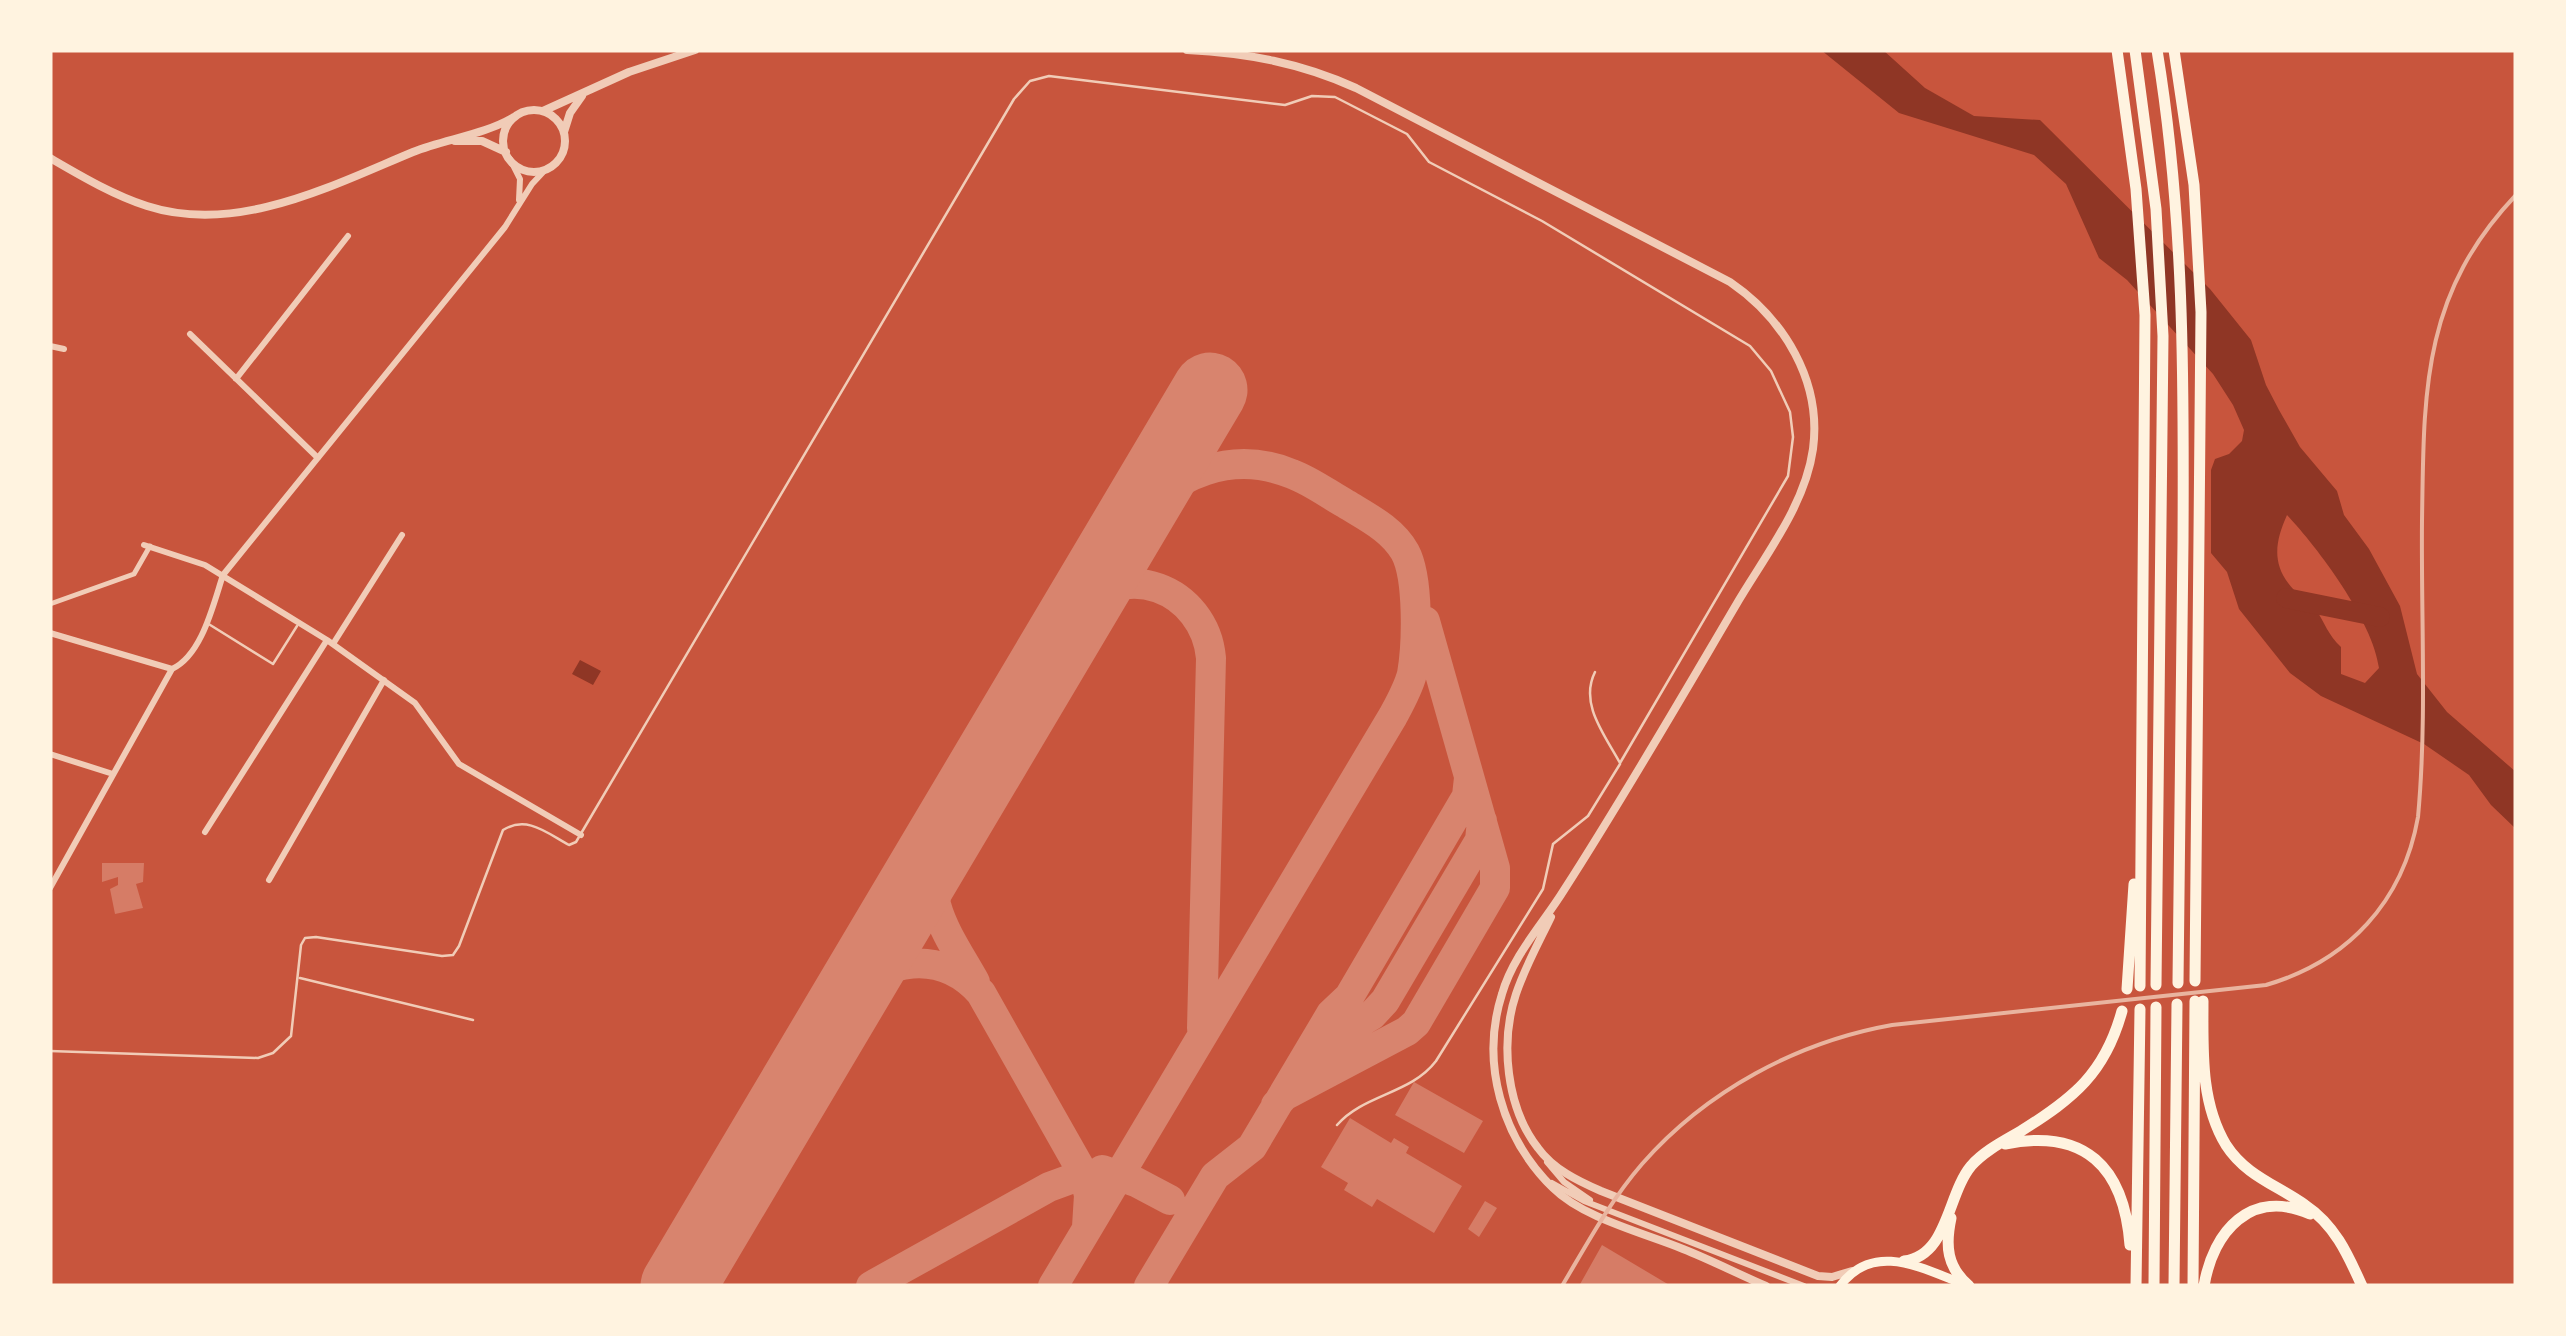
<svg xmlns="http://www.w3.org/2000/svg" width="2566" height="1336" font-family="Inter,sans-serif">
<rect width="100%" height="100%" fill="#c8553d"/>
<path fill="#8f3625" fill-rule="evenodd" d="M1821 50H1883L1925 88 1974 116 2040 120 2210 289 2251 340 2266 385 2279 410 2300 447 2337 491 2344 515 2369 549 2400 606 2417 674 2447 712 2516 772V829L2491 805 2469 775 2424 744 2321 696 2290 673 2239 609 2227 572 2211 553V470L2215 459 2229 454 2242 441 2244 430 2233 405 2213 374 2127 280 2099 258 2066 184 2034 155 1899 113ZM2287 515C2318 548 2373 621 2379 668L2365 683 2341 674V647C2328 635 2325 623 2315 608 2311 601 2303 599 2297 593 2271 568 2274 544 2287 515Z
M580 660 601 671 593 685 572 674Z"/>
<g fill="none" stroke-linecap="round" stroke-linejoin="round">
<path stroke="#8f3625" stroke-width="20" d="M2286 598 2380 617"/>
<path stroke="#d8846e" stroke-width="30" d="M1077 614C1121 555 1205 589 1211 658L1202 1028
M941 842C918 898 948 934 975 982
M847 1001C882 956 942 949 981 993L1084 1175 1089 1195 1087 1227
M1311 1051 1372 1015 1385 1001 1480 840 1482 821
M1276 1105 1284 1096 1407 1031 1416 1023 1495 888V868L1425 621
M1102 1170 1136 1182 1170 1200
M871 1286 1049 1187 1079 1176 1104 1174
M1053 1286 1393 716C1400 703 1408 689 1412 674 1417 645 1419 578 1405 552 1392 529 1367 517 1346 504 1328 494 1311 481 1292 474 1232 449 1175 474 1134 519
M1149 1286 1215 1176 1252 1147 1331 1014 1349 997 1467 796 1469 778"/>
<path stroke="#d8846e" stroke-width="75" d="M678 1286 1210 390"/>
</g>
<path fill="#d67c66" d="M102 863H144L143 882 136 884 143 908 115 914 110 889 118 885V877L102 882Z
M1414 1082 1483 1121 1464 1153 1395 1115Z
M1350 1118 1391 1143 1394 1138 1409 1147 1406 1153 1462 1186 1434 1233 1377 1199 1372 1207 1344 1190 1348 1183 1321 1167Z
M1485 1201 1497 1208 1479 1237 1468 1229Z
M1602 1245 1671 1286H1579Z"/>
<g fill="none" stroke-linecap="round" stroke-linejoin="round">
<path stroke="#f1ccb7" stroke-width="2.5" d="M207 623 273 664 297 626
M300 978 473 1020
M50 1051 258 1058 273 1053 291 1036 301 945 305 938 316 937 442 956 453 955 459 946 503 830C527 815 547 833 569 845L576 842 1014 99 1030 81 1049 76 1285 105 1312 96 1335 97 1407 134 1429 162 1542 221 1750 346 1771 371 1790 412 1793 437 1788 476 1620 763C1605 735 1579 704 1595 672
M1337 1125C1364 1094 1411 1094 1436 1061L1543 889 1553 844 1588 816 1620 764"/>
<path stroke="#f1ccb7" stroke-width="5" d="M50 604 134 574 150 546"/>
<path stroke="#f1ccb7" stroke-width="6" d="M510 159 520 179 519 200
M190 334 318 458
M50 346 64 349
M236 379 348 236
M144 545 205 565 327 640 415 703 459 764 581 835
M50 633 172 669
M333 644 402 535
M50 754 113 774
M205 832 327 640
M269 880 384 680
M50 888 172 669C202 655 213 605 223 575L505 227 532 184 546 169
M1547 1162 1564 1182 1590 1200
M1552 1183 1584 1201 1804 1286"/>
<path stroke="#f1ccb7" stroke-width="8" d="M1187 50C1247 53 1301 63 1356 88L1730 282C1784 319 1822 381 1813 449 1805 506 1764 557 1736 605 1680 700 1624 797 1564 890 1543 924 1513 955 1502 994 1480 1063 1502 1138 1553 1188 1583 1218 1644 1233 1683 1249 1711 1260 1738 1274 1766 1286
M503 141a31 31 0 1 1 62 0a31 31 0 1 1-62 0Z
M543 111 629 72 695 50
M564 132 570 113 582 96
M455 141H482L506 152
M50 158C81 176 113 195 147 206 237 235 331 186 413 152 445 139 484 135 514 117
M1551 917C1539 942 1525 967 1516 994 1500 1042 1506 1107 1538 1148 1553 1169 1578 1181 1601 1191L1818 1276 1832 1277 1852 1271"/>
<path stroke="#fff3e0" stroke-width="9" d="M1840 1286C1874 1240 1923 1269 1966 1285"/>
<path stroke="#fff3e0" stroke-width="11" d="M2117 50 2136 189 2145 315 2140 986
M2135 50 2156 209 2163 336 2156 985
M2157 50C2184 214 2184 377 2183 542 2182 689 2180 836 2178 983
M2174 50 2194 185 2201 312 2195 981
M2127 989 2134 884
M2203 1001C2203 1049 2200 1102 2226 1145 2246 1176 2277 1185 2305 1205 2335 1225 2348 1255 2362 1286
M2005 1144C2085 1128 2124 1167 2130 1245
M1951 1218C1945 1246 1947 1267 1969 1286
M1904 1261C1948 1256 1947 1195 1971 1166 1984 1151 2004 1141 2021 1131 2074 1098 2105 1073 2122 1011
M2136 1286 2140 1009
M2154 1286 2156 1007
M2174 1286 2177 1004
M2193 1286 2195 1001
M2204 1286C2213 1231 2251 1188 2310 1214"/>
<path stroke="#e9b49f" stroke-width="4" d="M1562 1286C1587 1244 1610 1201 1642 1164 1706 1091 1797 1042 1892 1025L2266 985C2348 961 2403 902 2418 817 2427 720 2421 619 2422 521 2424 393 2421 295 2516 195"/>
</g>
<rect width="2566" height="1336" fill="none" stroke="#fff3e0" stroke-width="105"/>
</svg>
